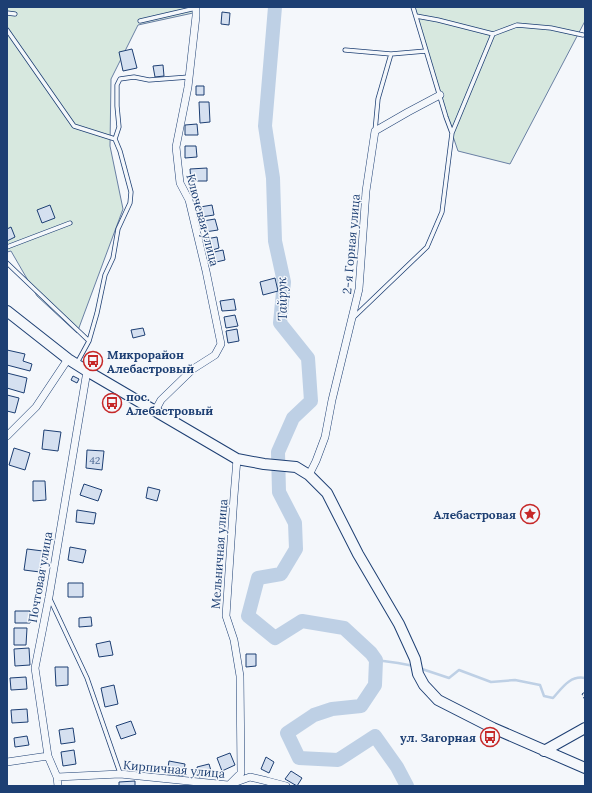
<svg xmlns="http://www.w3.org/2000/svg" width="592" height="793" font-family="Lora,serif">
<rect width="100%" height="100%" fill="#f4f7fb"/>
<path fill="#d7e8df" stroke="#687fa3" d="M7 7H193V13L138 25 111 79 110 146 123 209 77 333 37 296 11 251 7 252Z
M413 7H585V21L510 164 458 151 444 110Z"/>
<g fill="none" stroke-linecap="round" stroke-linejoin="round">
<path stroke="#bed0e5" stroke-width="2.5" d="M376 660 398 663 414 666
M419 668 449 678 459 670 491 682 515 680 540 685 544 696 553 698C562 688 570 675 585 678"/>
<path stroke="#bed0e5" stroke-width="14" d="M275 7 265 126 273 178 275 241 284 282 280 323 308 358 311 401 293 418 278 452 279 492 295 523 296 549 281 574 258 578 248 616 275 638 302 621 344 628 371 653 376 660 375 685 361 706 332 709 314 715 287 733 299 758 338 760 375 736 397 767 407 786"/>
</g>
<path fill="#d5e0f0" stroke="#1d3f73" d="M222 12 230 13 229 25 221 24Z
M132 49 137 68 123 71 119 52Z
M163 65 164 76 155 77 153 66Z
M196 86H204V95H196Z
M199 102H209L210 122 200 123Z
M197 124 198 135H185V125Z
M185 146H196L197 157 185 158Z
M207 168V181H191L190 169Z
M50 205 55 218 42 223 37 210Z
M212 205 214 215 201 217 200 207Z
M215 219 218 230 205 232 203 221Z
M11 227 15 237 7 241V229Z
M217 237 219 248 209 251 206 239Z
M223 250 225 260 212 263 210 253Z
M275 278 278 291 263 295 260 282Z
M234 299 236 310 222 311 220 301Z
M235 315 238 326 226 328 224 317Z
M143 328 145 335 133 338 131 330Z
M237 329 239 341 228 343 226 331Z
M7 350 25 354 23 361 32 364 30 371 7 365Z
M7 373 27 378 24 393 7 388Z
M73 376 79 379 77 383 71 380Z
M7 395 19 398 15 413 7 411Z
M107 397 122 404 120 407 105 401Z
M44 430 61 432 58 451 42 449Z
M14 448 30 453 25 470 9 465Z
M87 450 104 451 102 470 86 468Z
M33 481H45L46 500 33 501Z
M84 484 102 490 98 501 80 495Z
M148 487 160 490 157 501 146 498Z
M77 510 96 513 94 524 76 522Z
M70 547 86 550 83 563 68 560Z
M27 549 43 551 40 572 24 570Z
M68 583H83V597H68Z
M15 611H30V623H15Z
M91 617 92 626 79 627V618Z
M14 628H27L26 645H14Z
M110 641 113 655 99 657 96 644Z
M29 648 30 665 15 666 14 649Z
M246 654H256V666L246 667Z
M55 667H68V685L56 686Z
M26 677 27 689 11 690 10 678Z
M114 685 118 704 105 707 101 688Z
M27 709 28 722 12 723 11 710Z
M131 721 136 734 121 739 116 726Z
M73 728 75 742 61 744 59 730Z
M27 736 29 745 15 747 14 738Z
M74 750 76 764 63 766 61 752Z
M230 753 235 765 222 771 217 758Z
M266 757 274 762 269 773 261 769Z
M169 761 185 764 183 776 167 774Z
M209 764 212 774 199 777 197 767Z
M291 771 302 778 297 786 285 779Z
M135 781V786H119V782Z"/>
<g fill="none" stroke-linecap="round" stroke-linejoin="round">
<g stroke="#1d3f73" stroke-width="5">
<path id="lane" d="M7 13 15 14
M416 16 438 20 493 34 517 25 551 28 583 35
M140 21 196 8
M7 30 74 126 115 139 120 151 131 192 130 203 118 229 113 258 105 275 97 313 89 341 77 363
M345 50 391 54 426 51
M375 131 378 99 391 54
M452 133 493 34
M115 139 119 127 117 106V85L120 79 134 77 149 80 189 77
M7 247 70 223
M7 263 89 341
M354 317 427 247 442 212 452 133 446 117 413 7
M50 599 87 678 120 773"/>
</g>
<g stroke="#1d3f73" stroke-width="8">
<path id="street" d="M155 411 161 400 193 369 215 355 221 344 206 271 189 200 180 183 176 147 188 87 196 16V7
M7 436 36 407 68 359
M309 475 316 461 325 437 332 400 359 289 366 191 375 131 408 112 440 95
M7 762 48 756
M57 777 120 774 228 785 250 777 267 781 286 786
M58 786 57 777 48 756 35 668 49 597 87 371
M228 786 241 773 240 676 234 640 226 616 234 496 237 459"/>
</g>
<g stroke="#1d3f73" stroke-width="12">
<path id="secondary" d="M7 311 68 359 87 371 237 459 264 464 296 467 309 475 327 493 358 554 399 624 415 659 418 674 424 685 438 700 493 728 585 768
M544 751 585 728"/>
</g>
<use href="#lane" stroke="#f4f7fb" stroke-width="3.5"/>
<use href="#street" stroke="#f4f7fb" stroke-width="7"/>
<use href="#secondary" stroke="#f4f7fb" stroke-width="10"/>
<path stroke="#1d3f73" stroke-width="1" stroke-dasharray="5 2" stroke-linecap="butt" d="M585 692 582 694 585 700"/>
</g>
<defs>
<g id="bus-ring" transform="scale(1)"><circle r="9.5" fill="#f4f7fb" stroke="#c62828" stroke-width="1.5"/><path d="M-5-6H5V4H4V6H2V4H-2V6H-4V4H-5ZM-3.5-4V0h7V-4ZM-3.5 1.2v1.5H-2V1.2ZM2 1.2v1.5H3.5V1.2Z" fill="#c62828"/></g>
<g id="sight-ring" transform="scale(1)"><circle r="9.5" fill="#f4f7fb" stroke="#c62828" stroke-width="1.5"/><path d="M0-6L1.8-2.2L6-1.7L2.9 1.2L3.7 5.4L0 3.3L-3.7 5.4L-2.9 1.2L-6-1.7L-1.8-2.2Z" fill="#c62828"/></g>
</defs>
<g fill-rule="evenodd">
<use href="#bus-ring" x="93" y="361"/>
<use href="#bus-ring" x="112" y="403"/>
<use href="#sight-ring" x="530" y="514"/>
<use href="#bus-ring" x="490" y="737"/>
</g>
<g text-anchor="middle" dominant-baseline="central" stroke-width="3" stroke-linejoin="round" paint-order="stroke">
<g font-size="10" fill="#4b6792">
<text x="95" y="460">42</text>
</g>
<g font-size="12" fill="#1d3f73" stroke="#f4f7fb">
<text transform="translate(203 220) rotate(75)">Ключевая улица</text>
<text transform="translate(351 244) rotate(-85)">2-я Горная улица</text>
<text transform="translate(219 554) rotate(-86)">Мельничная улица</text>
<text transform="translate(40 577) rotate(-80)">Почтовая улица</text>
<text transform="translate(174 769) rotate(5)">Кирпичная улица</text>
</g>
<g font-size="12" font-weight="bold" fill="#1d3f73" stroke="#f4f7fb" text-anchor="start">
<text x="107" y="354">Микрорайон<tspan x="107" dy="14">Алебастровый</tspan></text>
<text x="126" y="396">пос.<tspan x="126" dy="14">Алебастровый</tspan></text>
<text x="516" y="514" text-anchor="end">Алебастровая</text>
<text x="476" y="737" text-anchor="end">ул. Загорная</text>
</g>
<g font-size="13" font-style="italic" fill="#1d3f73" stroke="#f4f7fb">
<text transform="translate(282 299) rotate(-91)">Тайрук</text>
</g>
</g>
<rect width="592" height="793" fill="none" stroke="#1d3f73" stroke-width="16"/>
</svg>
